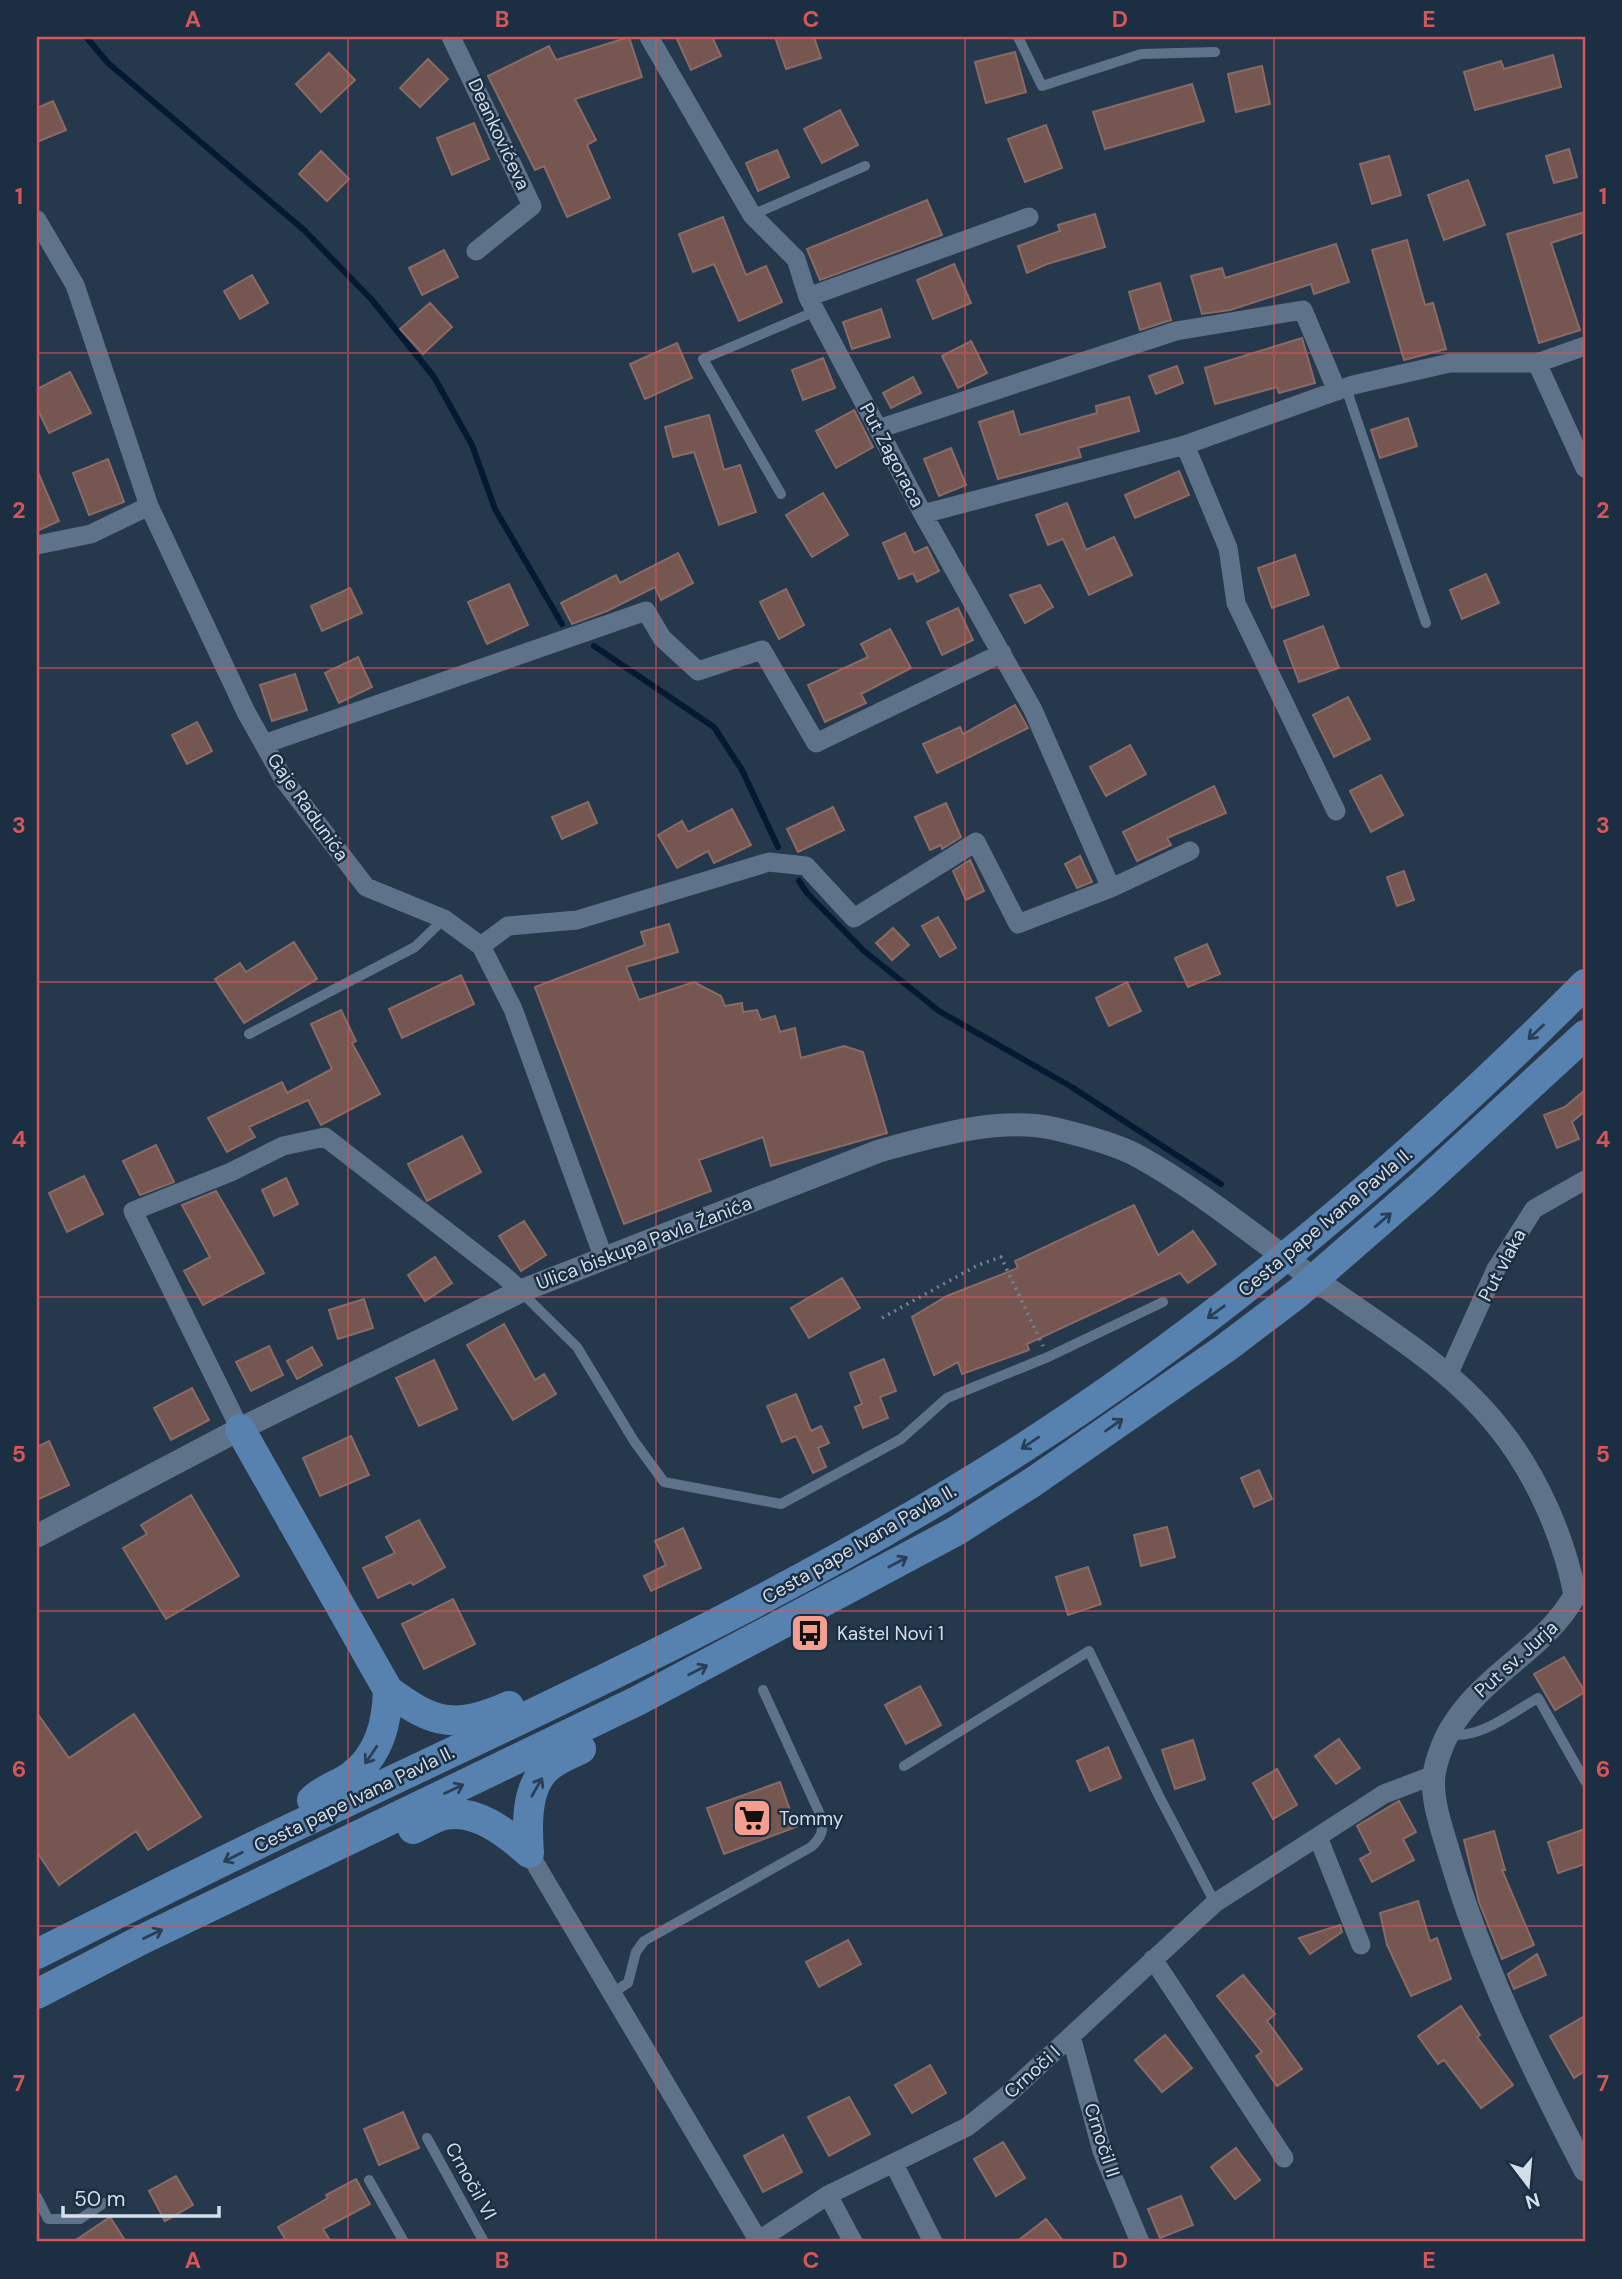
<svg xmlns="http://www.w3.org/2000/svg" width="1622" height="2279" font-family="'DM Sans',sans-serif">
<rect width="100%" height="100%" fill="#26384c"/>
<g fill="none" stroke-linecap="round" stroke-linejoin="round">
<path stroke="#041a32" stroke-width="6" d="M86 37 108 63 304 230 372 300 434 377 472 445 495 509 562 624
M594 646 714 727 742 770 778 847
M799 881 807 893 864 951 939 1011 1070 1086 1221 1184"/>
</g>
<path fill="#755650" stroke="#8a6a64" stroke-width="2" d="M629 37 642 77 575 99 596 140 587 145 610 198 567 217 544 166 535 170 488 76 549 46 556 60Z
M676 37H712L721 56 691 70Z
M775 37H814L821 58 786 69Z
M1015 52 1026 92 986 103 975 62Z
M329 53 355 80 321 112 296 84Z
M1553 55 1561 87 1475 110 1464 72 1501 61 1504 69Z
M428 59 448 79 420 107 400 88Z
M1262 66 1270 104 1236 112 1228 74Z
M1192 84 1204 121 1105 149 1093 112Z
M53 101 66 130 37 142V108Z
M840 110 858 145 822 163 804 129Z
M474 123 489 159 452 175 437 138Z
M1046 125 1062 168 1025 182 1008 139Z
M1569 149 1577 177 1554 183 1546 156Z
M777 150 789 177 758 191 746 163Z
M321 151 349 179 327 201 299 174Z
M1389 156 1401 195 1372 204 1360 164Z
M1468 180 1485 225 1444 240 1428 195Z
M927 200 942 235 820 280 807 249Z
M1585 212V232L1551 243 1580 330 1539 343 1507 234Z
M1095 214 1105 247 1047 264 1027 273 1018 246 1060 231 1058 225Z
M723 217 746 275 766 266 782 302 739 321 714 264 693 272 679 234Z
M1407 240 1425 305 1433 303 1446 349 1404 360 1372 250Z
M1336 244 1349 282 1314 294 1311 284 1230 310 1202 314 1191 276 1222 268 1225 278Z
M444 250 458 277 422 295 409 268Z
M954 264 971 303 933 319 917 280Z
M252 275 268 303 240 319 224 291Z
M1160 283 1171 320 1140 330 1129 292Z
M430 303 452 327 423 354 400 329Z
M881 309 890 337 852 349 843 322Z
M1302 338 1315 383 1279 393 1277 387 1215 404 1205 368Z
M971 341 987 373 958 388 942 356Z
M677 343 692 378 645 399 630 364Z
M823 358 835 388 803 400 792 370Z
M1177 366 1183 383 1156 394 1149 376Z
M70 372 91 413 49 433 37 408V389Z
M913 377 921 393 891 408 883 393Z
M1129 397 1139 431 1078 448 1081 457 998 479 979 422 1013 411 1020 435 1097 413 1096 406Z
M854 410 873 447 836 468 816 431Z
M709 415 724 470 740 465 756 512 719 525 694 452 673 457 665 427Z
M1408 418 1417 446 1380 458 1371 430Z
M951 448 966 485 939 496 924 459Z
M108 459 124 502 89 515 73 473Z
M37 470 59 521 37 531Z
M1179 471 1189 495 1135 518 1125 495Z
M823 493 848 535 812 557 786 515Z
M1067 503 1086 550 1114 537 1132 575 1089 595 1063 539 1048 545 1036 515Z
M905 533 914 553 927 547 939 571 917 582 913 573 899 579 883 543Z
M678 553 693 583 661 600 655 587 607 611 572 624 561 603 616 575 620 583Z
M1295 555 1309 595 1272 608 1258 568Z
M1486 574 1499 603 1462 619 1450 590Z
M509 584 528 625 487 644 468 602Z
M1040 585 1053 607 1025 623 1010 595Z
M350 588 362 613 322 631 311 606Z
M786 589 804 625 779 639 760 602Z
M958 608 973 640 942 655 927 622Z
M1323 626 1339 668 1299 682 1284 641Z
M890 629 911 668 861 694 866 703 825 722 808 685 868 657 861 644Z
M358 657 372 687 339 703 325 673Z
M295 674 307 710 272 721 260 685Z
M1348 697 1370 739 1334 757 1313 715Z
M1015 705 1028 728 937 773 923 744 960 727 963 734Z
M197 722 212 751 187 764 172 735Z
M1130 745 1146 774 1106 796 1090 767Z
M1381 775 1403 815 1371 832 1350 791Z
M1214 786 1226 813 1167 838 1171 845 1137 861 1123 832Z
M588 802 597 823 562 839 552 817Z
M946 803 961 837 942 849 941 845 930 850 915 817Z
M833 807 844 830 798 852 787 829Z
M732 809 751 845 714 863 708 851 677 868 658 835 682 821 688 832Z
M1080 856 1092 882 1077 888 1065 864Z
M970 860 984 891 966 900 953 871Z
M1404 871 1414 900 1397 906 1387 877Z
M938 917 956 948 940 957 922 926Z
M669 924 678 952 626 967 639 1000 694 982 721 996 725 1006 742 1003 743 1012 757 1010 761 1020 775 1016 780 1032 795 1028 801 1058 844 1046 863 1052 887 1133 771 1166 763 1137 699 1160 711 1191 624 1224 535 987 645 945 641 932Z
M893 928 909 945 892 960 876 943Z
M294 942 317 979 244 1023 215 979 240 963 246 972Z
M1207 944 1220 974 1188 987 1175 958Z
M461 975 474 1004 402 1038 389 1009Z
M1127 982 1141 1011 1109 1026 1096 998Z
M341 1010 356 1041 352 1043 380 1094 321 1125 308 1100 249 1127 255 1137 227 1152 208 1118 282 1082 287 1093 332 1069 311 1024Z
M1585 1090V1111L1572 1122 1579 1139 1557 1148 1544 1115 1565 1107Z
M462 1136 481 1172 427 1201 408 1164Z
M156 1145 174 1182 140 1195 123 1161Z
M84 1176 103 1214 67 1232 49 1193Z
M286 1178 298 1204 274 1216 262 1190Z
M216 1191 264 1273 203 1305 184 1271 210 1257 182 1205Z
M1134 1205 1158 1255 1193 1231 1216 1264 1188 1283 1180 1273 1027 1344 1029 1350 962 1374 958 1362 934 1375 912 1317 947 1296 1018 1268 1015 1261Z
M524 1221 546 1255 521 1271 499 1236Z
M435 1257 452 1283 425 1301 408 1275Z
M842 1278 860 1308 809 1338 791 1308Z
M364 1299 373 1328 338 1339 329 1310Z
M504 1324 535 1380 544 1374 556 1394 513 1420 467 1345Z
M269 1346 283 1375 251 1391 236 1362Z
M312 1347 322 1365 297 1379 287 1361Z
M884 1359 896 1391 880 1397 888 1418 863 1428 855 1407 862 1404 850 1373Z
M434 1360 457 1409 419 1426 396 1378Z
M192 1388 209 1420 171 1440 154 1408Z
M796 1394 811 1431 821 1426 829 1443 818 1448 826 1467 813 1473 796 1436 782 1442 767 1406Z
M351 1436 369 1475 320 1496 303 1458Z
M49 1441 69 1485 37 1500V1447Z
M1259 1470 1272 1499 1254 1507 1241 1478Z
M191 1495 239 1576 166 1619 123 1548 147 1534 141 1525Z
M419 1520 445 1567 413 1585 411 1582 378 1598 363 1568 395 1553 386 1537Z
M1167 1527 1175 1557 1141 1566 1134 1535Z
M683 1528 701 1568 651 1591 644 1576 666 1565 655 1541Z
M1088 1567 1101 1604 1068 1615 1056 1577Z
M453 1599 475 1644 424 1669 402 1624Z
M1564 1657 1585 1692 1555 1710 1534 1674Z
M920 1686 941 1725 906 1744 885 1705Z
M37 1713 69 1758 134 1714 201 1817 148 1850 136 1831 59 1885 37 1852Z
M1339 1739 1360 1768 1336 1784 1315 1756Z
M1193 1740 1205 1779 1175 1789 1162 1750Z
M1108 1747 1121 1778 1090 1791 1077 1761Z
M1277 1769 1297 1805 1273 1819 1253 1783Z
M780 1782 796 1827 724 1854 707 1808Z
M1399 1801 1416 1832 1403 1839 1414 1860 1372 1882 1360 1859 1371 1853 1357 1826Z
M1585 1829V1864L1558 1873 1548 1842Z
M1494 1831 1505 1870H1502L1534 1945 1502 1959 1479 1902 1464 1840Z
M1418 1901 1430 1941 1437 1938 1451 1979 1411 1996 1387 1945 1380 1913Z
M1340 1925 1342 1932 1310 1954 1299 1938Z
M848 1940 861 1964 819 1987 806 1962Z
M1537 1954 1546 1975 1514 1989 1508 1974Z
M1243 1975 1275 2014 1267 2021 1302 2069 1277 2086 1256 2056 1262 2052 1217 1996Z
M1461 2006 1480 2035 1477 2037 1513 2085 1481 2108 1444 2060 1438 2064 1418 2036Z
M1585 2016V2071L1574 2078 1550 2036Z
M1165 2035 1192 2068 1162 2092 1135 2060Z
M930 2065 946 2093 912 2113 895 2085Z
M849 2097 870 2134 829 2156 808 2117Z
M403 2112 419 2148 379 2165 364 2129Z
M783 2135 802 2172 763 2192 744 2156Z
M1003 2142 1025 2178 996 2196 974 2159Z
M1236 2148 1260 2180 1235 2199 1211 2167Z
M176 2176 193 2205 165 2221 149 2191Z
M356 2179 370 2204 323 2229 331 2242H287L278 2227 328 2198 326 2195Z
M1181 2196 1193 2225 1160 2238 1148 2209Z
M110 2217 126 2242H73Z
M1046 2219 1064 2242H1016Z"/>
<g fill="none" stroke-linecap="round" stroke-linejoin="round">
<path stroke="#748394" stroke-width="3.5" stroke-dasharray="2 5" stroke-linecap="butt" d="M882 1318 978 1265 1001 1257 1043 1346"/>
<path stroke="#5e7289" stroke-width="10" d="M1018 37 1042 86 1141 54 1215 52
M752 215 865 166
M1346 388 1426 623
M781 494 703 359 816 311
M249 1034 415 947 444 919
M521 1292 577 1347 634 1441 664 1482 781 1504 901 1439 947 1398 1048 1357 1163 1302
M1449 1734C1480 1740 1511 1713 1538 1698L1585 1781
M904 1766 1089 1651 1159 1796 1215 1903
M612 1993 628 1983 636 1952 644 1941 811 1847C824 1835 824 1828 819 1812L763 1690
M427 2138 484 2242
M369 2180 404 2242
M37 2197 48 2219H80L104 2203"/>
<path stroke="#5e7289" stroke-width="19" d="M451 37 532 206 476 251
M649 37 752 215 796 259 808 297 923 514 1033 710 1111 888
M37 220 75 285 149 506 246 712 284 780 366 887 444 919 481 946 513 1009 604 1259
M808 297 1029 217
M1537 363 1585 468
M878 429 1176 331 1303 310 1337 391
M1185 445 1228 548 1236 603 1336 811
M923 514 1185 445 1353 385 1450 363H1537L1585 346
M37 545 91 534 149 506
M264 744 646 611 662 638 698 671 762 650 816 743 1002 653
M481 946 508 926 577 920 769 862 806 866 854 918 976 842 1018 924 1111 888 1190 851
M1448 1375 1496 1269 1534 1209 1585 1180
M240 1429 133 1211 231 1172 283 1146 325 1137 502 1274 521 1291
M1318 1837 1361 1945
M529 1853 758 2240
M1153 1959 1284 2158
M1071 2036 1102 2151 1140 2242
M894 2164 933 2242
M828 2195 853 2242
M756 2242 828 2195 967 2127 1006 2096 1215 1903 1384 1794 1434 1775"/>
<path stroke="#5e7289" stroke-width="23" d="M37 1536 240 1429 521 1291 879 1151C933 1136 1000 1116 1056 1129 1081 1135 1113 1143 1136 1155 1198 1189 1253 1235 1310 1276 1374 1322 1450 1365 1499 1428 1536 1474 1564 1537 1575 1595 1546 1649 1481 1675 1450 1730 1443 1742 1436 1761 1434 1775 1431 1800 1442 1829 1449 1853 1481 1964 1532 2068 1585 2170"/>
<path stroke="#5781ae" stroke-width="30" d="M240 1429 388 1690C434 1725 456 1729 509 1706
M312 1800C323 1789 338 1785 350 1777 379 1756 387 1724 388 1690
M413 1829C423 1825 434 1817 444 1815 476 1808 508 1834 529 1853
M529 1853C527 1826 525 1783 551 1765 560 1758 571 1754 581 1749
M37 1954C125 1910 213 1865 302 1823 547 1707 794 1595 1023 1448 1228 1316 1413 1157 1585 984
M37 1994 141 1940 637 1701 956 1531 1033 1482 1227 1347 1298 1293 1422 1185 1585 1035"/>
</g>
<defs><path id="oneway-shaft" d="M-6 0H5M1.5-3L5.5 0L1.5 3" fill="none" stroke-width="1.6" stroke-linecap="round" stroke-linejoin="round" transform="scale(1.75)"/></defs>
<g stroke="#283f58">
<use href="#oneway-shaft" transform="translate(1536 1032) rotate(137)"/>
<use href="#oneway-shaft" transform="translate(1383 1220) rotate(-41)"/>
<use href="#oneway-shaft" transform="translate(1216 1312) rotate(144)"/>
<use href="#oneway-shaft" transform="translate(1114 1425) rotate(-35)"/>
<use href="#oneway-shaft" transform="translate(1030 1443) rotate(146)"/>
<use href="#oneway-shaft" transform="translate(898 1562) rotate(-28)"/>
<use href="#oneway-shaft" transform="translate(698 1670) rotate(-27)"/>
<use href="#oneway-shaft" transform="translate(371 1755) rotate(124)"/>
<use href="#oneway-shaft" transform="translate(537 1787) rotate(-60)"/>
<use href="#oneway-shaft" transform="translate(454 1789) rotate(-25)"/>
<use href="#oneway-shaft" transform="translate(233 1857) rotate(153)"/>
<use href="#oneway-shaft" transform="translate(153 1934) rotate(-26)"/>
</g>
<path fill="none" stroke="#d55659" stroke-width="2" stroke-opacity="0.55" d="M348 37V2242M656 37V2242M965 37V2242M1274 37V2242M37 353H1585M37 668H1585M37 982H1585M37 1297H1585M37 1611H1585M37 1926H1585"/>
<defs>
<g id="bus-square" transform="scale(2.0125)"><rect x="-9" y="-9" width="18" height="18" rx="4" fill="#f59d8e" stroke="#1c2e42"/><path d="M-5-6H5V4H4V6H2V4H-2V6H-4V4H-5ZM-3.5-4V0h7V-4ZM-3.5 1.2v1.5H-2V1.2ZM2 1.2v1.5H3.5V1.2Z" fill="#111"/></g>
<g id="supermarket-square" transform="scale(2.0125)"><rect x="-9" y="-9" width="18" height="18" rx="4" fill="#f59d8e" stroke="#1c2e42"/><path d="M-6-5.5h2.5l.6 2H6L4.5 2H-2.5L-4.4-4H-6ZM-1.5 3.2a1.3 1.3 0 1 0 .1 0ZM3 3.2a1.3 1.3 0 1 0 .1 0Z" fill="#111"/></g>
</defs>
<g fill-rule="evenodd">
<use href="#bus-square" x="810" y="1633"/>
<use href="#supermarket-square" x="752" y="1818"/>
</g>
<g text-anchor="middle" dominant-baseline="central" stroke-width="5" stroke-linejoin="round" paint-order="stroke">
<g font-size="19" fill="#d3deeb" stroke="#1c2e42">
<text transform="translate(499 134) rotate(65)">Deankovićeva</text>
<text transform="translate(892 455) rotate(62)">Put Zagoraca</text>
<text transform="translate(308 807) rotate(55)">Gaje Radunića</text>
<text transform="translate(1325 1222) rotate(-40)">Cesta pape Ivana Pavla II.</text>
<text transform="translate(644 1243) rotate(-21)">Ulica biskupa Pavla Žanića</text>
<text transform="translate(1502 1265) rotate(-62)">Put vlaka</text>
<text transform="translate(859 1544) rotate(-30)">Cesta pape Ivana Pavla II.</text>
<text transform="translate(1516 1659) rotate(-42)">Put sv. Jurja</text>
<text transform="translate(354 1799) rotate(-26)">Cesta pape Ivana Pavla II.</text>
<text transform="translate(1032 2072) rotate(-42)">Crnoči l</text>
<text transform="translate(1102 2140) rotate(72)">Crnočil II</text>
<text transform="translate(471 2181) rotate(61)">Crnočil VI</text>
</g>
<g font-size="19" fill="#d3deeb" stroke="#1c2e42" text-anchor="start">
<text x="837" y="1633">Kaštel Novi 1</text>
<text x="779" y="1818">Tommy</text>
</g>
</g>
<rect width="1622" height="2279" fill="none" stroke="#1c2e42" stroke-width="77"/>
<g transform="translate(1528 2185) rotate(164)" stroke="#1c2e42" stroke-width="5" paint-order="stroke">
<path d="M0-5L12 26L0 18L-12 26Z" fill="#d3deeb"/>
<text y="-10" font-size="19" font-weight="bold" text-anchor="middle" fill="#d3deeb">N</text>
</g>
<path d="M63 2206v10h156v-10" fill="none" stroke="#d3deeb" stroke-width="3.5"/>
<text x="74" y="2206" font-size="21" fill="#d3deeb" stroke="#1c2e42" stroke-width="5" paint-order="stroke">50 m</text>
<rect x="38" y="38" width="1546" height="2202" fill="none" stroke="#d55659" stroke-width="2.5"/>
<g font-size="23" text-anchor="middle" font-weight="bold" fill="#d55659">
<text x="193" y="27">A</text>
<text x="502" y="27">B</text>
<text x="811" y="27">C</text>
<text x="1120" y="27">D</text>
<text x="1429" y="27">E</text>
<text x="19" y="204">1</text>
<text x="1603" y="204">1</text>
<text x="19" y="518">2</text>
<text x="1603" y="518">2</text>
<text x="19" y="833">3</text>
<text x="1603" y="833">3</text>
<text x="19" y="1147">4</text>
<text x="1603" y="1147">4</text>
<text x="19" y="1462">5</text>
<text x="1603" y="1462">5</text>
<text x="19" y="1777">6</text>
<text x="1603" y="1777">6</text>
<text x="19" y="2091">7</text>
<text x="1603" y="2091">7</text>
<text x="193" y="2268">A</text>
<text x="502" y="2268">B</text>
<text x="811" y="2268">C</text>
<text x="1120" y="2268">D</text>
<text x="1429" y="2268">E</text>
</g>
</svg>
